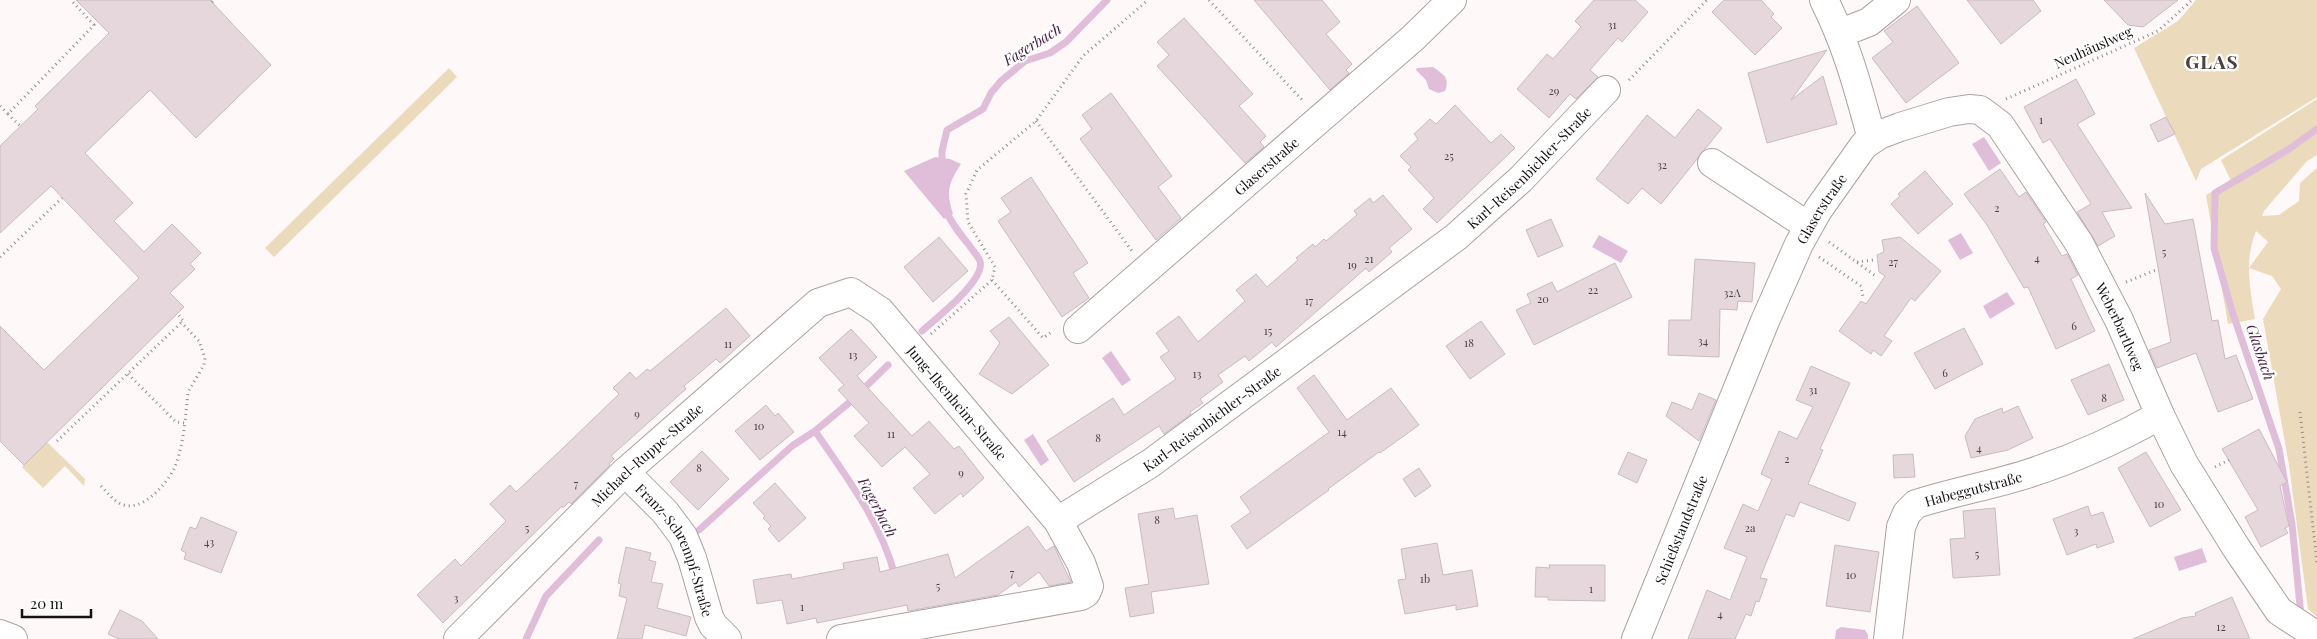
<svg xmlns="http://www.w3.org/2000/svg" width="2317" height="639" font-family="'Playfair Display',serif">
<rect width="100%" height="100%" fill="#fef9f8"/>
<path fill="#ebdabb" d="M2196 0H2317V97L2201 169 2196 181 2134 48 2178 21Z
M449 68 457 77 274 257 265 248Z
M2317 99V155L2307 161 2264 211 2262 216 2279 215 2299 201 2300 183 2317 168V617L2308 609 2289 465 2263 319 2281 289 2272 276 2249 268 2268 242 2256 231C2244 260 2250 289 2255 319L2228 324 2206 195 2231 181 2221 160Z
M47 442 85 479 84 486 65 466 43 488 22 467Z"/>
<path fill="#e0beda" d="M1433 67C1444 75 1450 77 1445 91L1438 93 1429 89 1426 80 1416 70 1417 68Z
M1984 137 2001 163 1989 171 1972 144Z
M935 157 950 159 961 164C948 184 946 192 953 214L944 219 904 171Z
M1961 233 1973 253 1960 260 1948 240Z
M1599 235 1628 251 1621 263 1592 247Z
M2007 292 2015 304 1990 319 1983 306Z
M1111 351 1131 380 1122 386 1102 358Z
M1033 434 1049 460 1041 466 1024 440Z
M2202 548 2207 562 2179 571 2174 557Z
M1841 627 1865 630 1868 635V639H1835L1836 630Z"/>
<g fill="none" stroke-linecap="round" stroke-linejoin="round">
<path stroke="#e0beda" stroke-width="7" d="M942 167V151L947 130 983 109 991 93 1001 81 1025 61 1050 53 1066 42 1107 0
M922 331C935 319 986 280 980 261 978 256 972 250 969 245 960 234 951 223 945 209
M815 431C846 476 881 522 895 576
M699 530 792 446 815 431 850 402 888 365
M2301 616 2292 524 2279 449 2232 311 2214 248 2215 193 2289 149 2317 129
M526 639 546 596 599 540"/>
</g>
<path fill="#e5d7db" stroke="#c9bcc0" d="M76 0H210L271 65 196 138 150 90 85 153 133 203 114 221 144 252 172 224 201 253 190 264 195 269 170 293 184 307 24 465 0 441V326L44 370 139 278 51 186 0 233V146L38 109 35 106 109 33Z
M1254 0H1322L1340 22 1326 34 1352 64 1346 70 1349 73 1330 90Z
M1594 0H1635L1648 12 1622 42 1618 38 1590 70 1598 77 1576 99 1570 94 1549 118 1517 89 1547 54 1553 59 1581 27 1575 21Z
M1724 0H1761L1774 14 1771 17 1782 28 1755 55 1712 12Z
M1967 0H2033L2041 11 2001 44Z
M2104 0H2178L2143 27 2128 25Z
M1917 6 1959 63 1906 103 1872 58 1893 42 1884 31Z
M1184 18 1253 94 1239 106 1266 136 1260 142 1264 147 1245 163 1157 66 1169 55 1157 42Z
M1827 50 1791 100 1823 76 1837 124 1767 143 1748 73Z
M2076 79 2095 114 2077 124 2132 208 2102 212 2115 236 2098 246 2077 212 2091 204 2050 139 2043 143 2024 107Z
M1111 93 1172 176 1158 187 1181 218 1156 240 1080 139 1092 129 1082 115Z
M1455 105 1491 143 1501 134 1515 148 1437 223 1423 209 1434 198 1408 170 1411 167 1400 156 1418 139 1414 134 1430 119 1436 124Z
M1698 109 1722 128 1661 204 1642 188 1628 204 1596 179 1647 115 1675 138Z
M2166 117 2175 134 2158 142 2150 125Z
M2000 169 2019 197 2026 192 2046 222 2043 224 2062 256 2067 254 2078 275 2071 279 2095 331 2056 349 2028 287 2024 288 1987 225 1964 194Z
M1925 171 1953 204 1918 234 1891 204 1900 196 1898 194Z
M1031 177 1088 263 1073 273 1089 298 1062 317 998 221 1011 212 1001 198Z
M2145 193 2165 224 2193 219 2212 321 2218 320 2225 359 2236 355 2253 399 2218 412 2196 353 2157 368 2149 350 2171 342Z
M1383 195 1412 229 1389 248 1392 252 1369 272 1366 268 1276 347 1272 342 1249 361 1245 356 1218 375 1223 382 1200 399 1203 403 1190 412 1191 414 1164 434 1159 426 1074 482 1047 441 1113 398 1124 415 1176 379 1160 357 1169 351 1156 333 1179 316 1198 342 1245 301 1236 290 1256 274 1267 287 1298 260 1296 258 1313 244 1315 247 1324 239 1326 241 1357 215 1354 211 1370 198 1373 203Z
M1551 219 1563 246 1538 257 1526 230Z
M939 237 968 271 933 302 904 267Z
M1900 237 1941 271 1915 301 1911 298 1884 336 1892 341 1881 356 1873 350 1871 354 1839 331 1861 301 1866 304 1885 276 1879 272 1877 255 1884 252 1882 240Z
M1695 259 1755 263 1752 302 1738 301 1737 310 1720 309 1719 357 1668 355 1669 320H1691Z
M1615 263 1632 297 1534 345 1516 310 1531 303 1527 294 1552 282 1557 292Z
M726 308 750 336 720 363 716 359 684 386 686 389 611 456 614 459 609 464 610 465 571 504 569 502 563 508 562 506 443 623 417 595 455 559 461 566 506 521 490 504 510 485 516 492 562 449 619 394 613 388 630 372 636 379 647 369 650 371Z
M1009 317 1049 365 1012 394 979 374 1000 343 990 331Z
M1481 321 1505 354 1470 379 1446 346Z
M1964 328 1983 364 1935 389 1914 353Z
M851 329 877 357 857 376 912 436 929 421 954 449 959 446 984 478 963 497 961 493 935 514 913 488 930 474 905 447 882 467 854 436 869 423 838 390 844 385 819 358Z
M2109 364 2124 400 2088 415 2071 380Z
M1811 366 1850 383 1820 449 1823 450 1808 484 1856 503 1849 521 1800 502 1794 517 1786 514 1760 578 1767 579 1759 602 1756 601 1751 616 1746 614 1735 639H1688L1707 590 1730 600 1747 557 1724 548 1743 504 1758 511 1772 479 1761 474 1779 431 1797 439 1813 407 1796 400Z
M1314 375 1347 420 1391 388 1419 425 1380 453 1379 452 1328 489 1329 490 1247 549 1231 526 1251 512 1240 497 1329 432 1297 388Z
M1699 393 1716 400 1699 441 1666 416 1672 402 1692 410Z
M766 405 775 416 778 413 794 432 760 460 735 431Z
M2018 406 2033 438 2008 450 1971 458 1965 436 1975 419 2002 408 2003 413Z
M2259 429 2287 482 2280 486 2289 526 2285 528 2288 533 2261 547 2245 517 2258 510 2222 449Z
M702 451 729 479 698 510 670 482Z
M1628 452 1647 460 1637 483 1618 474Z
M2146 452 2181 510 2150 527 2118 468Z
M1913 454 1915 477 1894 478 1893 455Z
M1419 468 1431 486 1415 497 1403 479Z
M775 483 806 518 779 542 768 529 771 526 763 518 765 516 753 503Z
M2088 506 2091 516 2103 512 2114 542 2097 548 2096 544 2067 555 2053 519Z
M1173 508 1175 519 1197 515 1209 584 1151 592 1154 613 1130 617 1125 588 1149 584 1138 514Z
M1995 508 2000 575 1953 578 1950 539 1965 538 1963 511Z
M201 517 237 532 221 573 184 559 186 553 181 550 190 527 196 529Z
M1028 526 1046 551 1054 546 1071 582 1049 586 1039 572 1019 587 1016 582 998 595 908 611 907 605 817 623 816 618 787 624 782 600 757 604 753 580 791 574 792 579 844 569 843 563 877 557 880 572 948 554 955 578Z
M1437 543 1443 575 1472 570 1478 606 1456 610V605L1405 614 1398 580 1406 579 1401 549Z
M1835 545 1879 552 1870 612 1826 606Z
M626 547 651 553 649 560 656 562 651 582 663 584 657 608 691 617 686 636 645 625 642 639H617L627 598 619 596 621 584 618 583Z
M1549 565H1605V601L1548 600V597H1535L1536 567 1550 568Z
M2232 597 2250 639H2133L2182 618 2196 616 2195 613Z
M120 610 142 621 158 639H119L108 634Z"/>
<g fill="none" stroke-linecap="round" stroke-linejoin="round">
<g stroke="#aea19f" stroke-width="30">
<g id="minor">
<path d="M1824 0C1848 48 1858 88 1872 139"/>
<path d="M1841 33 1869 22 1896 0"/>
<path d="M1712 163 1808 226"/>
<path id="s1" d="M1078 329 1413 38 1452 0"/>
<path id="s2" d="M625 472 665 512 683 536 692 558 709 617 713 625 727 639"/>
<path id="s3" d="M1058 521 1151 463 1456 237 1521 179 1606 90"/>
<path d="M0 634 13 639"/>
<path id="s4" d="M458 639 625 472 818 303 851 292 880 311 1058 521 1081 563 1089 586 1086 593 1081 596 841 639"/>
<path id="s5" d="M1636 639 1765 321 1799 244 1818 210 1864 145 1879 135 1900 127 1949 112 1969 109 1980 110 2000 125 2079 243 2119 320 2160 415 2184 464 2237 549 2279 611 2317 636"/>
<path id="s6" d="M1888 639 1901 527 1907 513 1916 504C1953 492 1993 485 2030 473 2076 458 2118 439 2160 415"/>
</g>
</g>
<path stroke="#918c8b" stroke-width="3" stroke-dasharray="1 4" stroke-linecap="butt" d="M1209 0 1304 102
M212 2 214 0
M1629 80 1707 0
M2006 99 2158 31 2192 0
M0 106 8 114 94 25 71 0
M8 114 20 126
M1036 121 1132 251
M1829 242 1877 277
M0 257 62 198
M1819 257 1861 286 1863 297
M1857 262 1873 260
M992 280 1043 338 1053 331
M2126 282 2156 270
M931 334 992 280 995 267 968 222 966 194 977 170 1036 121 1083 56 1148 0
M128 374 176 422 185 423 188 392 204 365 205 358 199 341 181 322
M2300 412 2317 563
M57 441 183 321 178 314
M2215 467 2229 460
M101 486C107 492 112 499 119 503 140 515 165 486 174 469 180 455 183 438 185 423"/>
<use href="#minor" stroke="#fff" stroke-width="28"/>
</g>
<g text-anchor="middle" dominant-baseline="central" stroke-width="4.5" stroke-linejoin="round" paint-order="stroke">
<g font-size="11" fill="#4a4244">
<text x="1612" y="24">31</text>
<text x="1554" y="90">29</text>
<text x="2041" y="119">1</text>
<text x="1449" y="155">25</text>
<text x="1662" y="164">32</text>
<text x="1997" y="207">2</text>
<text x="2164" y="251">5</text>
<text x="2037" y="257">4</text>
<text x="1369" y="258">21</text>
<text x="1893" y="261">27</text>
<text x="1352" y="264">19</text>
<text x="1593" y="289">22</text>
<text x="1732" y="292">32A</text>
<text x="1543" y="298">20</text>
<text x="1309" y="300">17</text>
<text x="2074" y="325">6</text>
<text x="1268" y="330">15</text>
<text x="1703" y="340">34</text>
<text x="1469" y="342">18</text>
<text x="728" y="343">11</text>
<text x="853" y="354">13</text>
<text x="1945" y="372">6</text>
<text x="1197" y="373">13</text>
<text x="1813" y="389">31</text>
<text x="2104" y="397">8</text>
<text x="637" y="413">9</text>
<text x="759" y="425">10</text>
<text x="1342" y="431">14</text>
<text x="891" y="433">11</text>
<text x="1098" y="437">8</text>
<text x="1979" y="447">4</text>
<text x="1787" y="458">2</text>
<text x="699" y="467">8</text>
<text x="961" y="472">9</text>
<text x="576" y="483">7</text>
<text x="2159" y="503">10</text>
<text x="1157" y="519">8</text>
<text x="527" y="527">5</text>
<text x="1750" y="527">2a</text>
<text x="2076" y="530">3</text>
<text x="209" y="541">43</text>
<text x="1977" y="553">5</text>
<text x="1012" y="572">7</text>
<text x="1851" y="574">10</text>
<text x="1425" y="578">1b</text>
<text x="938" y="585">5</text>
<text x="1591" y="588">1</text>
<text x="456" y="597">3</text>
<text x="802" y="606">1</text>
<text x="1720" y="613">4</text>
<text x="2221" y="626">12</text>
</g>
<g font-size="14" fill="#161111" stroke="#fff">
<text transform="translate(2093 47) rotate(-24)">Neuhäuslweg</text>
<text stroke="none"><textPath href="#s1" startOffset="249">Glaserstraße</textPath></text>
<text stroke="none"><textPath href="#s3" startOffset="590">Karl-Reisenbichler-Straße</textPath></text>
<text stroke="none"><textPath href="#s5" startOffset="469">Glaserstraße</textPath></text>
<text stroke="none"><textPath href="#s5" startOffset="929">Weberbartlweg</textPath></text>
<text stroke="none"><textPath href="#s4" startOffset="682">Jung-Ilsenheim-Straße</textPath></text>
<text stroke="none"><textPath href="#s3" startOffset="185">Karl-Reisenbichler-Straße</textPath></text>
<text stroke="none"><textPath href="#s4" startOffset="264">Michael-Ruppe-Straße</textPath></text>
<text stroke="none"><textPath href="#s6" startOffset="200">Habeggutstraße</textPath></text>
<text stroke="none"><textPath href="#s5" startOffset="118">Schießstandstraße</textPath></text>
<text stroke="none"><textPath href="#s2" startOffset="95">Franz-Schrempf-Straße</textPath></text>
</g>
<g font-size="15" font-style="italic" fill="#451b40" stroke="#fff">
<text transform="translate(1032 44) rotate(-32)">Fagerbach</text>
<text transform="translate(2261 352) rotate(71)">Glasbach</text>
<text transform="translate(878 507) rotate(62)">Fagerbach</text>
</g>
<g font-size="19" font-weight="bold" letter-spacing="1" fill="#4c413f" stroke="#fff">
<text x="2212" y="61">GLAS</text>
</g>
</g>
<path d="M22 609v8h69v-8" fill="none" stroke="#161111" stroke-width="2.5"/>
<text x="30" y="609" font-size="15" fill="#161111" stroke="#ffffff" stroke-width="4" paint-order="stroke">20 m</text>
</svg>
